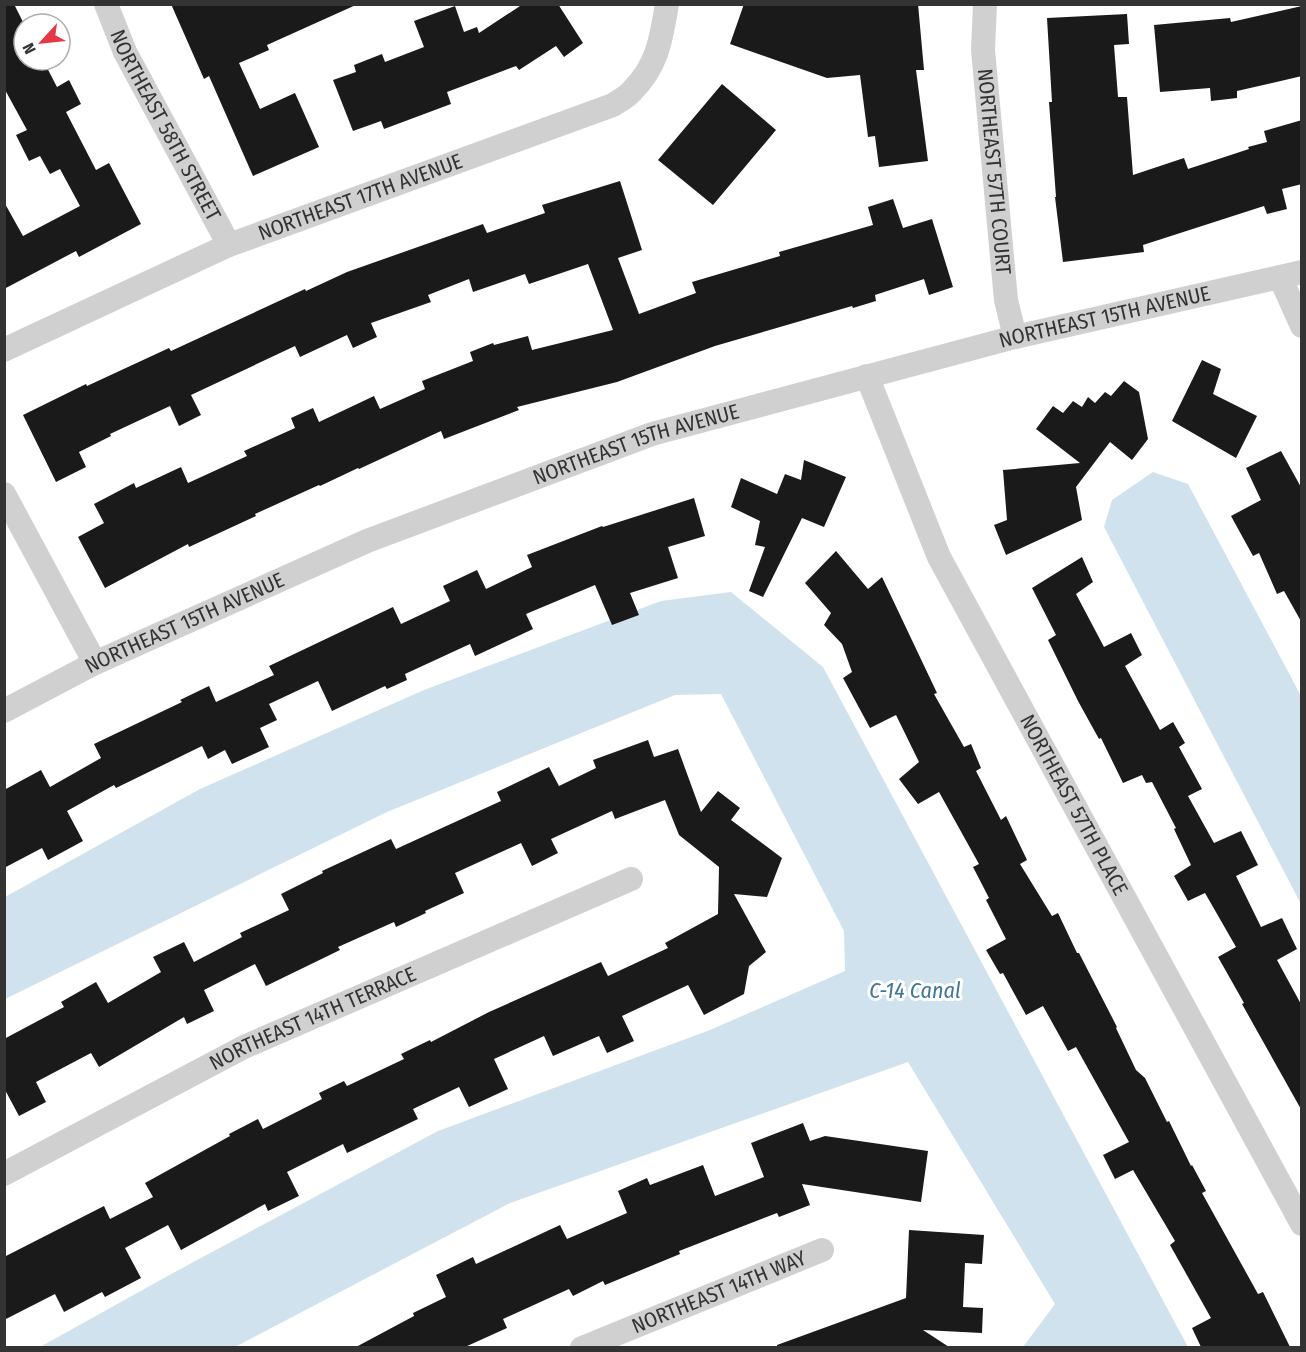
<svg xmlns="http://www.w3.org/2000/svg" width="1306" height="1352" font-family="'Fira Sans Condensed',sans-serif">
<rect width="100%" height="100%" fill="#fff"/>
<path fill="#cfe2ee" d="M1153 472 1188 484 1301 696V904L1104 527 1112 500Z
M731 592 823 667 1188 1347H1023L1055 1304 908 1062 510 1203 235 1347H40L173 1273 438 1131 710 1030 845 971 844 931 721 694 675 695 387 812 5 999V897L200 789 424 690 661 601Z"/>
<path fill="#1a1a1a" d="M4 4H14L24 24V60H43L57 87 69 80 81 104 66 112 96 170 109 163 141 224 79 257 76 251 4 289V202L23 236 80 206 60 169 50 174 40 156 29 161 16 135 27 130 4 88Z
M171 4H358L267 45 269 50 239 63 260 109 295 93 319 147 253 176 209 76 204 79Z
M523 4H558L583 43 564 57 556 46 519 70 516 66 447 92 451 104 384 129 381 121 353 131 333 80 356 72 354 65 382 54 385 62 424 47 414 21 455 6 464 32 477 27 479 33Z
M744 4H918L924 70H916L928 161 879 167 875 136 868 137 860 75 827 78 730 44Z
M1302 6V76L1237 91V98L1211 101 1210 88 1160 92 1154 25 1230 18 1231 22Z
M1127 14 1129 44 1114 45 1118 97H1127L1133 175 1184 158 1188 169 1249 149 1248 147 1267 142 1264 131 1302 120V184L1282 189 1287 209 1267 214 1264 206 1143 245 1144 252 1063 262 1055 197H1056L1049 102H1052L1047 18Z
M722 84 776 130 713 205 658 160Z
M620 181 642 250 618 258 639 314 696 293 692 282 780 256 779 252 873 225 868 207 893 199 903 228 932 219 953 287 929 295 924 279 875 295 876 301 853 308 852 306 715 346 617 382 517 407 519 410 444 439 441 431 359 469 358 468 320 486 319 485 255 514 256 516 189 547 188 544 105 588 78 537 104 523 94 504 134 483 136 488 181 467 188 483 247 456 244 451 295 428 291 418 313 408 319 422 374 396 380 409 425 389 422 381 473 361 470 352 493 343 494 345 528 336 532 350 613 330 588 264 529 284 525 274 473 292 469 279 428 295 431 302 371 323 377 337 353 348 347 335 300 357 295 346 191 395 201 415 179 426 170 406 110 434 111 436 79 452 86 467 56 482 23 415 86 384 87 386 169 348 171 351 305 289 306 291 347 272 483 224 487 233 545 213 542 205Z
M1202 360 1221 369 1213 394 1257 416 1236 458 1172 421Z
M1124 381 1139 392 1148 439 1132 460 1110 442 1076 487 1082 520 1006 555 994 525 1007 520 1003 470 1080 463 1036 429 1053 406 1063 413 1073 401 1082 407 1088 397 1095 403 1105 392 1111 396Z
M1281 451 1302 489V623L1284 591 1277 594 1259 553 1253 556 1231 516 1261 500 1246 468Z
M804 460 846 477 824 527 802 518 763 597 749 591 765 547 755 545 760 521 731 507 741 478 777 494 785 474 801 480Z
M694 498 705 536 668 547 678 578 630 593 639 615 612 625 595 585 526 614 533 629 475 656 470 644 405 674 407 680 387 689 385 686 332 711 318 681 269 704 277 720 260 728 269 747 232 764 225 750 208 759 202 746 116 788 114 785 67 811 83 841 48 860 42 848 4 868V790L41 770 50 787 101 758 94 744 182 702 180 700 209 686 216 702 274 675 269 666 393 607 401 624 450 601 443 586 477 570 486 589 532 567 527 555 602 526 603 527Z
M836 551 868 589 882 577 937 693 934 694 964 747 971 744 981 768 976 771 1001 820 1006 816 1027 860 1020 864 1052 916 1058 913 1077 953H1079L1117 1027 1116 1028 1136 1070 1145 1078 1167 1122 1169 1121 1191 1166 1192 1165 1206 1191 1202 1193 1258 1294 1263 1292 1290 1347H1201L1192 1328 1211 1318 1170 1245 1175 1241 1133 1170 1115 1179 1103 1155 1129 1142 1076 1047 1068 1051 1043 1006 1026 1015 1003 973 1000 974 986 950 1006 939 986 900 989 898 973 867 979 864 939 792 918 804 899 779 919 762 896 715 870 728 843 678 852 672 842 644 824 625 831 613 805 583Z
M1082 557 1093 582 1076 594 1104 647 1131 633 1142 655 1125 666 1160 730 1173 722 1185 743 1179 747 1202 789 1188 796 1214 843 1241 831 1258 865 1236 876 1261 927 1282 918 1297 949 1277 960 1302 1006V1111L1242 1004 1244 1003 1218 957 1236 947 1205 893 1188 901 1174 876 1191 865 1174 829 1176 828 1152 782 1146 783 1142 775 1123 783 1101 738 1099 739 1078 701 1048 640 1056 635 1032 588Z
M648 740 654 757 678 749 701 812 718 791 740 808 731 820 782 858 767 897 734 894 766 952 749 966 744 994 704 1015 688 985 622 1016 634 1041 607 1053 599 1036 553 1056 544 1036 494 1059 508 1089 469 1107 459 1087 413 1109 418 1119 347 1153 343 1144 287 1172 299 1196 268 1211 265 1204 181 1250 168 1225 125 1248 141 1278 105 1297 102 1292 64 1312 55 1294 4 1320V1257L104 1206 110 1219 153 1197 145 1183 230 1136 229 1134 258 1119 263 1129 322 1099 319 1093 344 1081 347 1086 404 1059 401 1054 430 1040 431 1042 489 1012 601 962 608 976 668 948 665 943 718 914 719 867 679 835 665 800 615 819 612 811 551 839 558 853 532 866 521 843 455 873 464 893 425 911 426 913 396 927 394 922 338 947 340 950 266 986 255 964 204 990 214 1011 187 1024 184 1017 99 1067 91 1053 36 1082 46 1102 19 1116 4 1088V1039L64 1007 61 1002 96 982 108 1003 161 972 153 957 184 942 194 962 242 937 240 933 289 910 281 894 323 873 322 871 391 839 396 849 501 801 497 792 549 767 559 786 596 768 593 760Z
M803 1123 810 1141 825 1136 928 1151 921 1202 802 1184 810 1205 779 1217 777 1213 679 1251 680 1254 605 1285 603 1281 573 1296 569 1289 503 1319 507 1328 465 1347H356L414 1316 413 1313 446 1297 436 1275 473 1257 476 1264 560 1225 567 1239 627 1213 618 1191 647 1178 650 1185 703 1165 715 1196 764 1177 751 1143Z
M909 1230 984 1235 982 1264 965 1263 963 1307 983 1308 982 1333 923 1330 949 1347H777V1345L906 1298Z"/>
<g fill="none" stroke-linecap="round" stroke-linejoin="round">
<g stroke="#d0d0d0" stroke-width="24">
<path id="s1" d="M106 4 125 52 229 245"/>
<path id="s2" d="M985 4 983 50 1006 300 1015 337"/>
<path d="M1280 277 1302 326"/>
<path id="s3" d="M4 350 229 245 613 105C619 101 627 97 632 91 658 65 661 39 667 4"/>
<path id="s4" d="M867 376 939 557 1302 1224"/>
<path d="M4 494 95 663"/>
<path id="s5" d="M4 711 95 663 367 541 652 434 1015 337 1302 272"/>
<path id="s6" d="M4 1174 244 1047 631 879"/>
<path id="s7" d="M582 1348 822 1250"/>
</g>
</g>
<g text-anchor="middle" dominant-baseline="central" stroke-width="6" stroke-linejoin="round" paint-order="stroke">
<g font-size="21" fill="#333" stroke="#fff">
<text stroke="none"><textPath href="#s1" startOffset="135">NORTHEAST 58TH STREET</textPath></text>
<text stroke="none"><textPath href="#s2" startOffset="168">NORTHEAST 57TH COURT</textPath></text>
<text stroke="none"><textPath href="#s3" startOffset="388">NORTHEAST 17TH AVENUE</textPath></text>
<text stroke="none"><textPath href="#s5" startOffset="1173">NORTHEAST 15TH AVENUE</textPath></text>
<text stroke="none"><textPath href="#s5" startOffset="687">NORTHEAST 15TH AVENUE</textPath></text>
<text stroke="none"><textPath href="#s5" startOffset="201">NORTHEAST 15TH AVENUE</textPath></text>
<text stroke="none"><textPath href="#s4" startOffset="477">NORTHEAST 57TH PLACE</textPath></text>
<text stroke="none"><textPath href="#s6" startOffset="346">NORTHEAST 14TH TERRACE</textPath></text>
<text stroke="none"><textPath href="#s7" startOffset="148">NORTHEAST 14TH WAY</textPath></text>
</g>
<g font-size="22" font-style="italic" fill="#3f7597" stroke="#fff">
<text x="915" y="990">C-14 Canal</text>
</g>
</g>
<rect width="1306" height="1352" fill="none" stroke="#333333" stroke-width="12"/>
<g transform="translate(42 42) rotate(243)"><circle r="28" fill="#ffffff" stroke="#adadad" stroke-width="1.5"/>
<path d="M0-4.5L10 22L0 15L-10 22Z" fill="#e63946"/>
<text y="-9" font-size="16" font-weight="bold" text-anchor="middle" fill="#333333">N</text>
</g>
</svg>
